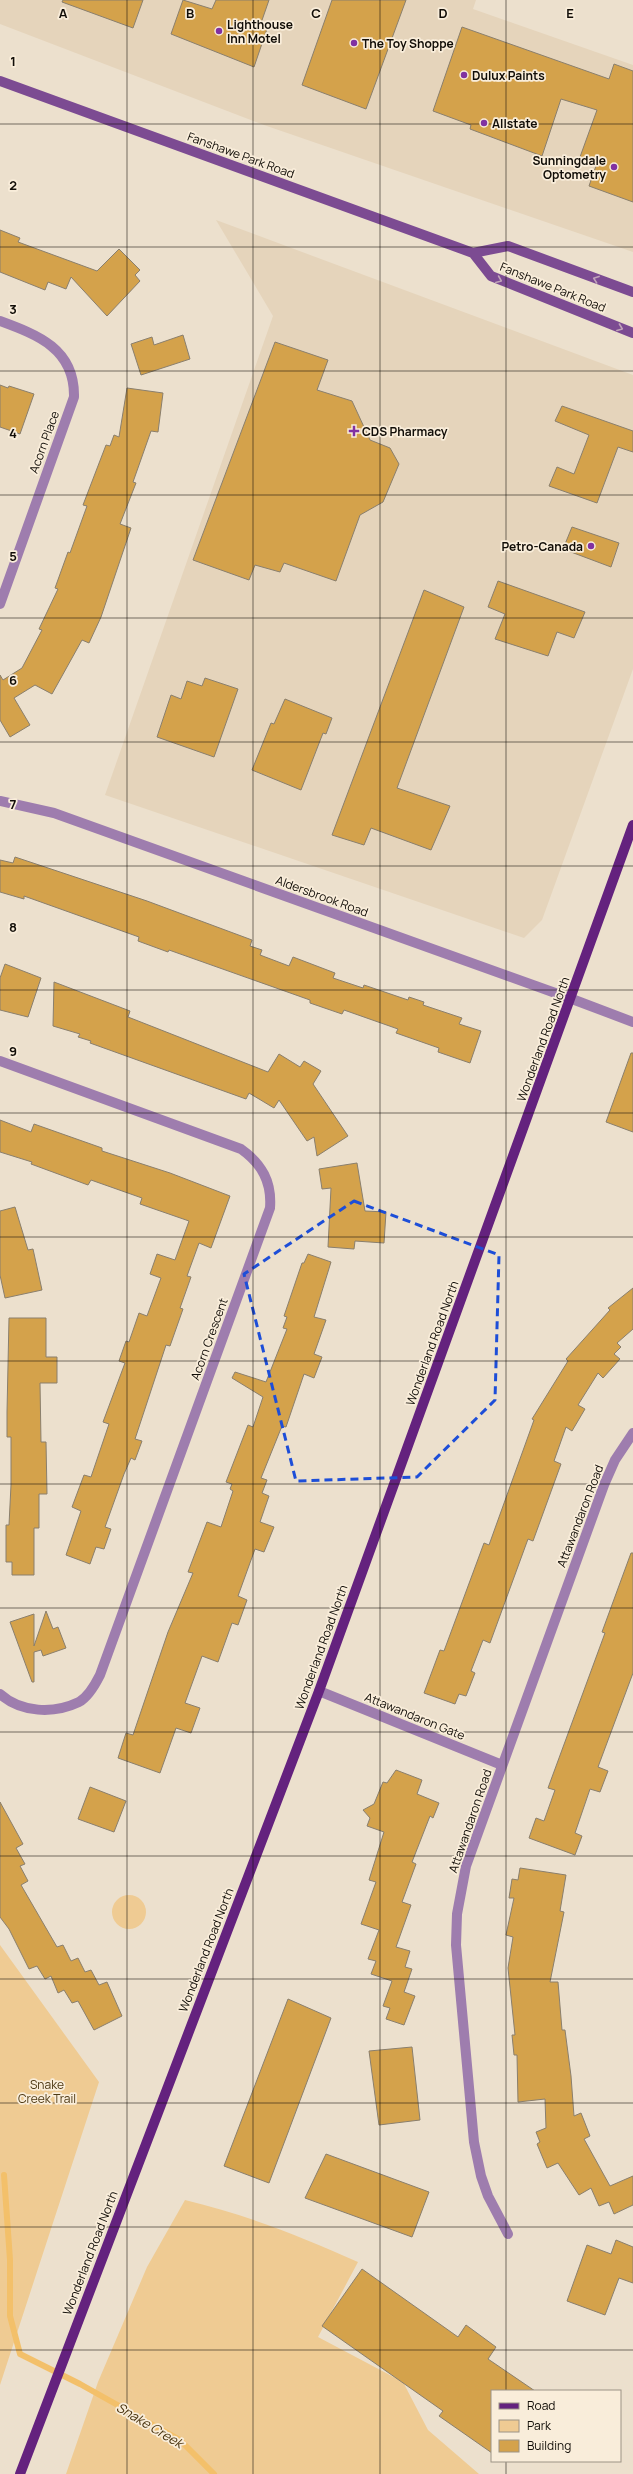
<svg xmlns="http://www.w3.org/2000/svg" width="633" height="2474" font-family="Manrope,sans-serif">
<rect width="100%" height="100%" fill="#ece0cd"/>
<path fill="#e5d4bb" d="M0 0H476L473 9 633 65V252L264 125 0 24Z
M216 220 633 375V669L542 920 524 938 105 795 273 316Z"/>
<path fill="#efcb93" d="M112 1912a17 17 0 1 1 34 0a17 17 0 1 1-34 0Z
M0 1945 99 2082 0 2385Z
M185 2200C247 2215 300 2236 358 2262L318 2337 403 2382 428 2430 479 2474H66L98 2382 147 2267Z"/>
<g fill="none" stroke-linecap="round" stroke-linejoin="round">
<path stroke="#f3c06a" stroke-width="6" d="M4 2175 10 2260V2316L20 2354 80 2384 180 2440 214 2474"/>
</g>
<path fill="#d4a24b" stroke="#8a7f6d" d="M63 0H143L133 28 62 2Z
M183 0 212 9 216 0H269L260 26 267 29 254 67 171 34Z
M332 0H406L366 109 302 85Z
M462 27 609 79 614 64 633 71V202L589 186 597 163 580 157 597 110 561 99 542 156 470 129 471 125 433 111Z
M0 230 20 238 18 242 97 271 119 249 140 270 135 275 140 281 107 316 71 277 66 289 48 282 45 290 0 272Z
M183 335 190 359 141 375 131 344 152 337 154 345Z
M275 342 328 360 317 390 352 401 370 440 390 448 399 464 383 502 360 515 336 581 284 563 280 572 255 565 249 580 193 560Z
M0 385 8 388 9 386 34 394 20 434 0 427Z
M127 388 163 393 158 432 151 431 133 482 136 483 120 524 131 528 101 617 89 643 82 640 52 694 35 685 14 698 30 725 10 737 0 720V675L3 680 22 668 42 630 39 629 58 589 55 588 68 552 70 553 87 506 83 505 106 445 110 446 114 435 119 437Z
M562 406 633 431V452L618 447 597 503 549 486 557 467 574 474 589 435 555 421Z
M572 527 619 543 611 567 563 549Z
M498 581 585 612 574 638 557 632 548 656 495 639 505 614 488 607Z
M424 590 464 607 397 788 450 806 431 850 371 828 364 845 332 835Z
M205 678 238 689 214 757 157 737 171 695 181 699 187 681 202 686Z
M285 699 332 718 326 734 323 733 301 790 252 770 271 723 274 724Z
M15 857 147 901 252 940 250 946 262 950 260 955 289 966 293 957 335 973 333 978 363 988 364 985 408 1000 409 997 424 1002 423 1005 462 1018 459 1024 481 1031 470 1063 438 1052 439 1048 396 1033 398 1029 344 1010 342 1014 310 1003V1000L169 950 168 952 138 941 139 937 24 896V899L0 892V860L13 863Z
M5 964 41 978 28 1017 0 1010V978Z
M54 982 130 1011 128 1017 268 1072 279 1054 300 1067 304 1061 321 1071 313 1084 348 1136 317 1156 314 1137 307 1141 279 1100 274 1108 249 1093 246 1099 90 1043 91 1041 78 1037 80 1034 53 1026Z
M631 1053H633V1132L606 1122Z
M0 1120 31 1132 34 1124 102 1148V1151L170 1173 230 1196 211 1248 199 1243 187 1276 191 1277 180 1308 183 1309 170 1346 166 1345 135 1439 142 1441 135 1460 131 1458 124 1474 105 1527 111 1529 104 1549 96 1547 90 1564 66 1555 81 1511 72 1507 84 1475 91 1477 109 1424 103 1422 125 1363 119 1361 126 1341 129 1342 139 1313 147 1316 161 1278 150 1274 157 1254 175 1260 189 1221 140 1204 142 1198 91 1180 88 1185 31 1164 32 1162 0 1152Z
M357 1163 365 1211 386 1212 384 1243 355 1241 354 1249 328 1247 331 1188 322 1189 319 1169Z
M15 1207 28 1250 33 1249 42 1290 5 1298 0 1275V1211Z
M308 1254 331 1262 314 1317 326 1320 314 1354 322 1357 314 1378 304 1374 286 1427 282 1426 261 1478 267 1480 262 1493 269 1496 260 1522 274 1527 264 1552 255 1549 238 1596 247 1600 238 1625 232 1623 218 1662 202 1656 185 1703 200 1708 191 1733 176 1728 160 1773 118 1758 126 1733 133 1735 168 1632 193 1573 188 1572 207 1522 221 1527 233 1491 230 1489 232 1484 226 1482 248 1425 253 1427 263 1397 232 1378 235 1372 266 1382 287 1329 283 1328 287 1317 284 1316 302 1263H304Z
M633 1288V1329L617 1343 621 1347 614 1354 620 1359 603 1378 598 1373 578 1405 585 1409 572 1431 566 1427 554 1461 561 1464 533 1541 528 1539 490 1643 483 1640 471 1671 475 1673 466 1696 459 1694 455 1704 424 1693 440 1650 444 1651 484 1543 489 1545 534 1420 532 1419 568 1361 566 1359 610 1310 608 1308Z
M9 1318H46V1357H57V1383H40L41 1442H46L47 1494H39V1528H34V1575H12V1562H6V1525H9L11 1485V1437H7V1412Z
M631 1553H633V1673L598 1767 608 1771 600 1792 590 1789 575 1833 582 1836 575 1855 529 1838 536 1818 544 1821 555 1790 548 1788 605 1633 602 1632Z
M46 1611 53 1629 58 1627 66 1648 43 1656 41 1650 34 1652V1682H32L10 1622 34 1614V1646Z
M396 1770 422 1780 417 1794 439 1803 433 1818 430 1816 412 1862 416 1864 402 1902 411 1905 396 1947 410 1951 405 1967 412 1969 404 1992 415 1996 404 2025 386 2019 390 2008 383 2006 392 1981 371 1974 376 1961 368 1959 379 1930 361 1924 376 1882 369 1880 384 1832 367 1826 370 1818 363 1810 374 1804 383 1782 387 1783Z
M90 1787 126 1801 114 1832 78 1819Z
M0 1802 23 1844 16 1848 25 1864 20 1866 28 1881 21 1885 57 1947 63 1945 71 1961 78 1958 85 1972 91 1970 99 1985 107 1982 122 2016 94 2030 78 2001 72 2003 64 1990 58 1993 51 1976 45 1979 37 1966 29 1969 9 1929 0 1917Z
M520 1868 566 1875 560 1911 564 1912 550 1982H558L562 2030H565L571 2076 574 2116 581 2113 590 2136 584 2139 610 2186 633 2176V2205L614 2214 609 2202 599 2206 591 2188 579 2195 558 2163 547 2168 537 2144 540 2142 536 2132 546 2128 545 2099 518 2102 517 2055H514L512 2035H515L508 1968 513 1937 506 1935 514 1898H509L512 1879 518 1880Z
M288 1999 331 2018 269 2183 224 2166Z
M412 2047 420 2120 379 2125 369 2051Z
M326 2154 429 2192 412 2237 305 2198Z
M616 2240 633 2247V2283L619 2278 605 2315 567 2301 587 2245 611 2254Z
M362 2269 458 2337 466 2325 496 2347 488 2359 535 2391H492V2453L439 2416 443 2411 322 2326Z"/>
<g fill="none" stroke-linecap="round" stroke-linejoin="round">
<path stroke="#9e7dae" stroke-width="10" d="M0 321C38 335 75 349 74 397L0 604
M572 999 633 1022
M0 1061 241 1149C262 1164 272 1182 270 1208L100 1675C95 1685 88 1697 79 1702 54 1714 21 1713 0 1694
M319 1691 502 1765
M508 2234 488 2196 481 2176 474 2142 456 1945 457 1914 466 1866 604 1485 615 1460 633 1433"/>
<path stroke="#9e7dae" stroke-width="10" d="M0 801 54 813 572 999"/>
<path stroke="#7c4b92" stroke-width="10" d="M0 81 473 253 508 246 633 292
M473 253 491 276 633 333"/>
<path stroke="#64227e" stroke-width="10" d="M20 2474 319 1691 633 825"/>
</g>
<defs><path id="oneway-chevron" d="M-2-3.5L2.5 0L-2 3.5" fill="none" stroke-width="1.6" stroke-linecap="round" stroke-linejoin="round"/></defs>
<g stroke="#c1a4ba">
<use href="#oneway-chevron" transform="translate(596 279) rotate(-160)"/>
<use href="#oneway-chevron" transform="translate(499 280) rotate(23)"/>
<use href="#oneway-chevron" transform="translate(620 328) rotate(21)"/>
</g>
<path fill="none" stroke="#1d4ed8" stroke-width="3" stroke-dasharray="8 5" stroke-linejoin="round" d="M354 1201 499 1255 495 1400 417 1477 296 1481 244 1274Z"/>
<path fill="none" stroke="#110d07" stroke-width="1" stroke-opacity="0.55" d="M127 0V2474M253 0V2474M380 0V2474M506 0V2391M0 124H633M0 247H633M0 371H633M0 495H633M0 618H633M0 742H633M0 866H633M0 990H633M0 1113H633M0 1237H633M0 1361H633M0 1484H633M0 1608H633M0 1732H633M0 1856H633M0 1979H633M0 2103H633M0 2227H633M0 2350H633M506 2461V2474"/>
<g fill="#8131a1" stroke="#f9edda" stroke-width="1.5">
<circle cx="219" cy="31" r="4"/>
<circle cx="354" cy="43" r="4"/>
<circle cx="464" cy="75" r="4"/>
<circle cx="484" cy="123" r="4"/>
<circle cx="614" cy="167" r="4"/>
<path d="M352 425h4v4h4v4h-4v4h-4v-4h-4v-4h4z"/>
<circle cx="591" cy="546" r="4"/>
</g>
<g text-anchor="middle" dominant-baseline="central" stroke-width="3.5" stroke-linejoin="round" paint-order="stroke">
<g font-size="12" font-weight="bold" fill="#110d07" stroke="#f9edda" text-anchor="start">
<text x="227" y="24">Lighthouse<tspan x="227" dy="14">Inn Motel</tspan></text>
<text x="362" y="43">The Toy Shoppe</text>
<text x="472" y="75">Dulux Paints</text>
<text x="492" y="123">Allstate</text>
<text x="606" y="160" text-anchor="end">Sunningdale<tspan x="606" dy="14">Optometry</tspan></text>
<text x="362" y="431">CDS Pharmacy</text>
<text x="583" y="546" text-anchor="end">Petro-Canada</text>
</g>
<g font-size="12" fill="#110d07" stroke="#f9edda">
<text transform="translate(241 155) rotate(20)">Fanshawe Park Road</text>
<text transform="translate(553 287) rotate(22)">Fanshawe Park Road</text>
<text transform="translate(44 442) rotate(-70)">Acorn Place</text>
<text transform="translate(322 896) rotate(20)">Aldersbrook Road</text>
<text transform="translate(543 1039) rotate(-70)">Wonderland Road North</text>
<text transform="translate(209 1339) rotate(-70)">Acorn Crescent</text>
<text transform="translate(432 1343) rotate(-70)">Wonderland Road North</text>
<text transform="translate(580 1516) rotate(-69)">Attawandaron Road</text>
<text transform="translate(321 1647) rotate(-70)">Wonderland Road North</text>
<text transform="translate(415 1716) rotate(22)">Attawandaron Gate</text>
<text transform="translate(470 1821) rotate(-71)">Attawandaron Road</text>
<text transform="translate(206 1950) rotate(-69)">Wonderland Road North</text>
<text transform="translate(90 2253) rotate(-69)">Wonderland Road North</text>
</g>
<g font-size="12" fill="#4e3914" stroke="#f9edda">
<text x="47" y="2084">Snake<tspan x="47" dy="14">Creek Trail</tspan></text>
</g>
<g font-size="13" font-style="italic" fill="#4a3510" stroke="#f9edda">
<text transform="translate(150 2425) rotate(31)">Snake Creek</text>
</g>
</g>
<g font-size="13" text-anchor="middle" font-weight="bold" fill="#110d07" stroke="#f9edda" stroke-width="3.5" stroke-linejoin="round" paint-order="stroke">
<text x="63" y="18">A</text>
<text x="190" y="18">B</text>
<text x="316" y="18">C</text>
<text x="443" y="18">D</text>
<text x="570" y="18">E</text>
<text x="13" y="66">1</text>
<text x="13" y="190">2</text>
<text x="13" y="314">3</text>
<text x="13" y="438">4</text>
<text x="13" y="561">5</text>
<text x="13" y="685">6</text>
<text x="13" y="809">7</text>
<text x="13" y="932">8</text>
<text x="13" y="1056">9</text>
</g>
<rect x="491" y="2390" width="130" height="72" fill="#f9edda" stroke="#9c9386"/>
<rect x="499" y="2403" width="20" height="6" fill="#64227e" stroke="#9c9386"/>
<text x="527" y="2410" font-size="12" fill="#110d07">Road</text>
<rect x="499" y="2420" width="20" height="12" fill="#efcb93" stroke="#9c9386"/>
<text x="527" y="2430" font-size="12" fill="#110d07">Park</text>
<rect x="499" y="2440" width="20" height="12" fill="#d4a24b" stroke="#9c9386"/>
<text x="527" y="2450" font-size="12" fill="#110d07">Building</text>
</svg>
